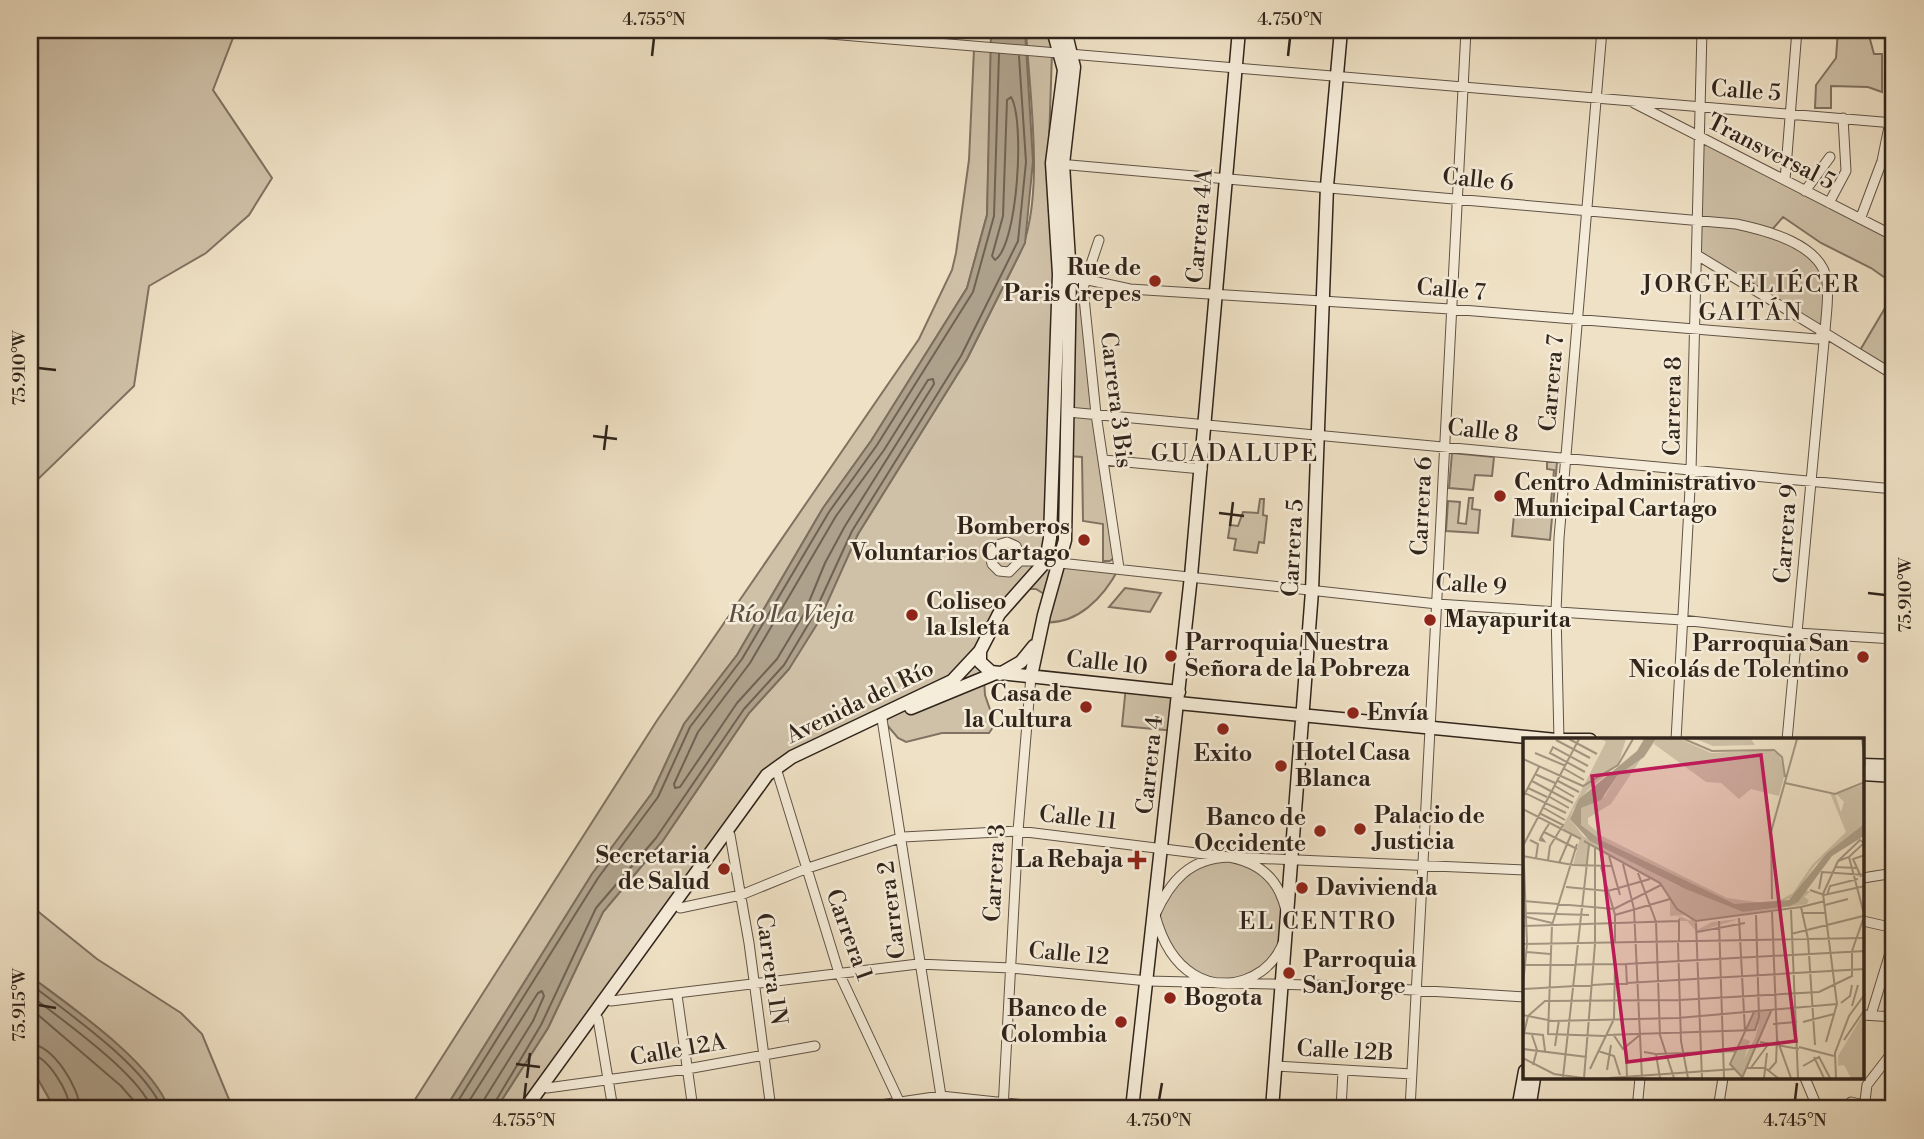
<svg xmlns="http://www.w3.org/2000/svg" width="1924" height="1139" font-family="'Libre Bodoni',serif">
<rect width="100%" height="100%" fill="#efe1c5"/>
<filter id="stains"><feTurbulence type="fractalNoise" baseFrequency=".00286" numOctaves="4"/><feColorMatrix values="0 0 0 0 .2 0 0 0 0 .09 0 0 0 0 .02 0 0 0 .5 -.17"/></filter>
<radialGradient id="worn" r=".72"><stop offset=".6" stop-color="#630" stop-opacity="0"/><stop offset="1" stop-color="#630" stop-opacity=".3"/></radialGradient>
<path fill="#cfc1a8" stroke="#807262" stroke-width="2" d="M30 30H236L213 90 272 178 249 215 206 253 149 286 134 386 30 487Z
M1026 30H1049L1052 53 1049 142 1059 274 1047 561 1119 568C1104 597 1077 626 1042 622L1031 676 1000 674 1033 648 1044 594 1036 589H1024L982 644 985 695 995 724 989 733H942L906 742 898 738 882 719 768 775 524 1109H496L548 1028 603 912 662 842 749 713 789 669 858 534 967 359 1019 255C1046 199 1029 92 1026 30Z
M1838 30 1868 32 1874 54H1882V92L1868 87 1831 86V108H1815L1816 85 1836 58Z
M974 49 992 50 987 215 967 288 871 441 823 508 737 655 684 724 652 793 592 874 445 1109H409L656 722 919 339 952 270 956 253 969 160Z
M1701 139 1894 236V284L1871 268 1821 243 1783 217 1770 232C1830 266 1828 261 1825 331L1697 255Z
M1070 276 1087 279 1083 288 1117 555 1110 561H1103V524L1083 521 1082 457 1067 456Z
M1888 303 1894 307V373L1859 352Z
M1452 453 1494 457 1492 476 1475 475 1473 490 1449 488Z
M1547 462H1557L1550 540 1512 536 1514 515 1525 516V510L1550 512 1554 470 1547 469Z
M1469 498H1473L1472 509 1480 510 1478 533 1446 531 1448 501 1460 502 1458 523 1466 524Z
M1260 499H1264L1263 515 1267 516 1264 543 1259 542 1257 553 1234 550 1236 539 1228 538 1230 525 1238 526 1243 512 1258 513Z
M1125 588 1161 593 1150 612 1109 607Z
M1126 686 1179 692 1175 731 1122 726Z
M1229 857 1271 879 1287 925 1272 960 1230 984 1184 969 1155 915 1183 872Z
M30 905 97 959 181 1013 202 1034 233 1109H169C151 1061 71 1007 30 976Z
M30 1065 55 1109H30Z"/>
<path fill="#aea18b" stroke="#7c6f5e" stroke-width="2" d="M991 30H1025L1033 161 1025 243 967 359 858 534 819 621 789 669 749 713 662 842 603 912 548 1028 496 1109H445L592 874 652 793 684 724 737 655 823 508 871 441 967 288 987 215Z
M30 976C71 1007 151 1061 169 1109H55L30 1065Z"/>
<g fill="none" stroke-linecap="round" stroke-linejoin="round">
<path stroke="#6f6253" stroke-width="2" d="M1011 97C1025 119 1018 245 995 260L992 256 1003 216 1007 100Z
M933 379 934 384 845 526 825 563 804 614 777 659 737 703 680 787 675 788 674 784 698 732 750 663 836 516 884 450 928 380Z
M30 984C67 1012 146 1067 162 1109
M30 995C62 1020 138 1073 152 1109
M30 1008 121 1086 141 1109
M30 1044C53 1045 79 1087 80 1109
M30 1054C48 1056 69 1092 70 1109
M453 1109 598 878 658 797 690 727 742 659 829 512 877 445 973 292 994 216 999 54
M464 1109 538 993 542 991 544 996 533 1021 485 1098 482 1109
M491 1109 541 1025 596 908 656 838 744 709 784 665 812 618 852 531 961 356 1018 241 1026 162 1019 56"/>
<g stroke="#605346" stroke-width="11">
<path id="street" d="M782 30 1894 123
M1634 103 1894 236
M1882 161 1894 165
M1059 164 1736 224C1765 230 1823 244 1827 282 1829 297 1826 315 1825 331L1787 740
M1785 180 1797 30
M1805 191 1830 157
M1829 203 1846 171 1843 118
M1861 217 1882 161 1890 122
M1099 240 1083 288 1096 414 1119 568
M1697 255 1894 375
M1065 275 1130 289 1450 309 1817 339 1824 333
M1068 412 1894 489
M1104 460 1202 469
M1007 542 1016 546 1020 556 1046 561H1020L1009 572 999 571 992 564 990 554 997 545Z
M1060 563 1437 604 1682 620 1797 633 1894 639
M882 719 941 1096
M1559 740 1556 612 1559 538 1602 30
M1676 740 1691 471 1702 30
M776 768 839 973 899 1101 898 1109
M730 835 749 943 771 1109
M1229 857C1251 861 1270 871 1280 893 1318 974 1187 1037 1155 915 1170 881 1190 858 1229 857Z
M1863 878 1894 873
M680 908 741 895 805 869 903 837 1018 831 1229 857 1525 870
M1863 921 1894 928
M677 995 693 1109
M611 1001 918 964 1011 968 1148 981 1347 986 1525 997
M1863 1015 1894 1017
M1871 1015 1894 940
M598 1019 613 1109
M1276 1066 1412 1074
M1805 1078 1818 1109
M547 1088 687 1069 815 1046
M1851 1102 1864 1105
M853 1109 941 1096 1063 1109
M1003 1109 1018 831 1031 676
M1341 1109 1343 1071
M1410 1109C1432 750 1445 389 1466 30
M1637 1109 1640 1078
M1718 1109 1723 1078
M1864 1109 1867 1085 1894 1050"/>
</g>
<g stroke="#30241b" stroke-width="15">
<path id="secondary" d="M980 651V662L991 672 1179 692
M1000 674 1021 662 1034 646
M1031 676 1044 615 1065 540 1070 276 1063 164 1074 67 1065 30
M1178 703 1556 740
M911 708 996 673
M1561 740H1590
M1863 765 1894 766
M1863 774 1894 776
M525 1109 767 775 792 757 952 681 980 651 999 614 1046 561 1050 538 1059 274 1052 163 1064 70 1053 30
M1132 1109 1191 576 1239 30
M1272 1109 1312 591 1327 186 1341 30
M1518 1109 1525 1071
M1529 1109 1534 1078"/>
</g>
<use href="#street" stroke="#f5ecd9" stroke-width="9"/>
<use href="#secondary" stroke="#f5ecd9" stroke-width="12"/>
</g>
<path fill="none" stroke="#30241b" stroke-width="2.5" d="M652 56 654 38M1288 56 1290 38M38 368 56 370M593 436 617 439M604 450 607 425M1219 513 1244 516M1230 526 1233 502M1868 593 1885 595M38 1005 56 1008M516 1064 540 1067M527 1078 530 1053M524 1100 526 1083M1159 1100 1162 1083M1795 1100 1797 1083"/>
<g fill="#8f2418" stroke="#f5ecd9" stroke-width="2.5">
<circle cx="1155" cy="281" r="7"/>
<circle cx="1500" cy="496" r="7"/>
<circle cx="1084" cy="540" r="7"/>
<circle cx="912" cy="615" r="7"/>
<circle cx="1430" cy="620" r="7"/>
<circle cx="1171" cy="656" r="7"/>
<circle cx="1863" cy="657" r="7"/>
<circle cx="1086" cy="707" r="7"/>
<circle cx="1353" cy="713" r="7"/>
<circle cx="1223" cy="729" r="7"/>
<circle cx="1281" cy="766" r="7"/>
<circle cx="1360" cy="829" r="7"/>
<circle cx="1320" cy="831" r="7"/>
<path d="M1133.5 849.5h7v7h7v7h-7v7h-7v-7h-7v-7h7z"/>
<circle cx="724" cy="869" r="7"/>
<circle cx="1302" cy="888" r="7"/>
<circle cx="1289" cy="973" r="7"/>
<circle cx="1170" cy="998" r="7"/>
<circle cx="1121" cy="1022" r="7"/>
</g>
<g text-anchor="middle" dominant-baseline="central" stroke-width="5" stroke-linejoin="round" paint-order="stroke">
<g font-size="23" fill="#30241b" stroke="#f5ecd9">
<text transform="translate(1746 91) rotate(4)">Calle 5</text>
<text transform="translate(1771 152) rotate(27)">Transversal 5</text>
<text transform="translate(1478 180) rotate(6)">Calle 6</text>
<text transform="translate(1200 226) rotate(-85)">Carrera 4A</text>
<text transform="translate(1451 290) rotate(5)">Calle 7</text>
<text transform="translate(1552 383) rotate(-85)">Carrera 7</text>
<text transform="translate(1116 400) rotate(83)">Carrera 3 Bis</text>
<text transform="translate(1673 406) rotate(-89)">Carrera 8</text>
<text transform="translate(1483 431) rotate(6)">Calle 8</text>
<text transform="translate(1422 506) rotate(-87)">Carrera 6</text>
<text transform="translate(1786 534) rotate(-86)">Carrera 9</text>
<text transform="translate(1293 548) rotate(-87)">Carrera 5</text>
<text transform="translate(1471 585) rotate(4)">Calle 9</text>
<text transform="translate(1107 663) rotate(6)">Calle 10</text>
<text transform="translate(860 702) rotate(-26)">Avenida del Río</text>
<text transform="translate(1150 765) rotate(-84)">Carrera 4</text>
<text transform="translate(1078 818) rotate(6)">Calle 11</text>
<text transform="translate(995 873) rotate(-87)">Carrera 3</text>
<text transform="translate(892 910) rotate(-97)">Carrera 2</text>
<text transform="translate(849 935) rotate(70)">Carrera 1</text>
<text transform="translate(1069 954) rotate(5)">Calle 12</text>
<text transform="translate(771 969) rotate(82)">Carrera 1N</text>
<text transform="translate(678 1050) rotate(-10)">Calle 12A</text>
<text transform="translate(1345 1051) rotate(3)">Calle 12B</text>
</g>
<g font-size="23" font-weight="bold" fill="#30241b" stroke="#f5ecd9" text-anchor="start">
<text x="1141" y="268" text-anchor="end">Rue de<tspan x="1141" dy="26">Paris Crepes</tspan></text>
<text x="1514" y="483">Centro Administrativo<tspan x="1514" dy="26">Municipal Cartago</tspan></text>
<text x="1070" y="527" text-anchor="end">Bomberos<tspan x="1070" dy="26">Voluntarios Cartago</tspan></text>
<text x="926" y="602">Coliseo<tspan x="926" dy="26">la Isleta</tspan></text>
<text x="1444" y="620">Mayapurita</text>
<text x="1185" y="643">Parroquia Nuestra<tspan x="1185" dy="26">Señora de la Pobreza</tspan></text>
<text x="1849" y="644" text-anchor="end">Parroquia San<tspan x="1849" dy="26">Nicolás de Tolentino</tspan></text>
<text x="1072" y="694" text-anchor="end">Casa de<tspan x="1072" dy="26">la Cultura</tspan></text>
<text x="1367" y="713">Envía</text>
<text x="1295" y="753">Hotel Casa<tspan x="1295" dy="26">Blanca</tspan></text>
<text x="1223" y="754" text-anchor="middle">Exito</text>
<text x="1374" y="816">Palacio de<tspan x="1374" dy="26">Justicia</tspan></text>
<text x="1306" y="818" text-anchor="end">Banco de<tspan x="1306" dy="26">Occidente</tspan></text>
<text x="710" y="856" text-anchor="end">Secretaria<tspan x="710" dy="26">de Salud</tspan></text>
<text x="1123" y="860" text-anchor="end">La Rebaja</text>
<text x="1316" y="888">Davivienda</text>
<text x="1303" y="960">Parroquia<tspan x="1303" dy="26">San Jorge</tspan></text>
<text x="1184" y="998">Bogota</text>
<text x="1107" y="1009" text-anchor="end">Banco de<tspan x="1107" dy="26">Colombia</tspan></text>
</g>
<g font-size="24" letter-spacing="2" fill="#30241b" stroke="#f5ecd9">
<text x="1751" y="285">JORGE ELIÉCER<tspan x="1751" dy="28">GAITÁN</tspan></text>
<text x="1235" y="454">GUADALUPE</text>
<text x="1318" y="922">EL CENTRO</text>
</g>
<g font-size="24" font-style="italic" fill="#5c5042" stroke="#f5ecd9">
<text x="791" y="615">Río La Vieja</text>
</g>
</g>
<g transform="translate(1523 738)">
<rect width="341" height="341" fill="#efe1c5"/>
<path d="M79 1H103L95 27 64 53 50 72 47 81 60 98 153 147 220 174 267 168 283 152 287 154 281 159 286 162 284 166 174 183V192L189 184 216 181 174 194 164 183H156V178L168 183 165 177 147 178V161L137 146 67 107 63 129 50 127 57 100 39 90 83 4ZM133 1H157L188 15 246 12 256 16 262 35 256 58 228 51 216 61 198 45 183 44 131 6ZM173 1H228L232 7 190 8ZM118 21 88 66 65 80V86L79 98 204 160 248 166H212L78 102 58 87V70L82 58 94 38ZM342 46 341 86 292 127 271 159 250 166 270 155 289 127 323 94 307 55 312 56 318 74 321 64 313 56ZM248 273 219 339 208 326 219 300 227 303 221 321 232 300 236 285 232 292 222 294 231 274ZM341 275V340H328L321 327 315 328V318Z" fill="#cfc1a8"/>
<path d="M121 1H133L121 19 94 38 78 62 58 70V87L78 102 212 166 266 162 303 116 341 86V98L309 118 275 164 267 168 220 174 160 150 67 103 47 81 56 61 114 13Z" fill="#aea18b"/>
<path fill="none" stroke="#a39581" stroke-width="2" d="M46 1 74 16M161 1 189 13 251 12 259 19 262 39M339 1 342 27M33 2 67 20M12 15 43 28M0 21 60 48 95 27 110 1M40 30 61 42M62 34 27 15 30 9 65 28M12 36 32 45M9 43 50 65M35 43 56 54M262 45 312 56 342 44M32 48 51 59M5 50 24 59M0 54 43 75M25 58 46 70M0 59 16 29M19 69 42 82M0 71 58 101M16 75 40 87 27 108 25 122M21 94 54 111M18 99 21 103 17 102 18 99 22 92 26 86M0 102 4 206 0 247M7 102 15 106 13 120M61 103 137 145 154 171 173 183 278 169M1 106 56 1M72 110V206M0 118 50 127 88 128M86 118 97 157M326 119 341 176M315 123 337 102 341 105M315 123 326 119 342 104M36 125 48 97M100 126 111 171 119 340M78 129 92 177V205M312 129 333 130M115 135 133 184 137 297 151 340M338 139 330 121 342 117M43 149 85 153 127 141M296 151 299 134 342 137M287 152 301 157 342 148M304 157 307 148 335 141M249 161 248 94 274 1M0 163 91 171 138 147M302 167 325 161M268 172 275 340M3 175 66 177M279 175H303M92 177 147 161M0 178 29 185M216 180 222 294M156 181V205M196 183 201 340M173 185 179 340M29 187 25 296 82 298M29 187 54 106M0 188 156 183M174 194 222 185M268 196 340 178M155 205 158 303 165 340M0 206 342 200M329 213 342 176M4 214 27 216M103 226 104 247M0 227 103 226 342 213M0 251 342 231M156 262 296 254 329 238V213M318 265 327 258 329 247M329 268 335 247M0 277 30 283 155 280 314 266M280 284 311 276M250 286 274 284M0 295 20 297 22 313M90 296 100 311 118 296M9 297 14 312 10 327M83 297 232 292 236 279 233 177M0 300 5 278 22 263 156 262M254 301 268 340M321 302 342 271M237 304 276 311M303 304 314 266 300 156 315 123M292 307 285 201 278 169 302 163M32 308 36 282M103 309 104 340M276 309 311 318M0 311 64 319M75 313 91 318 97 337M121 314 133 316 137 340M134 316 213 313M291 319 301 340M0 320 31 336 60 340M280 328 296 319 307 340M223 330H242L255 340M67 331 91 281 92 227M227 331 244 308M84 332 88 307M246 332 253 324 254 301 249 174M40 339 66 107M219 339 207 326 231 274M61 340 72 206M86 340 212 331M219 340 249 271M241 340 244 315M313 340 312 315 326 278 342 256"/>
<path fill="#c2185b" fill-opacity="0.15" stroke="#c2185b" stroke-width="3.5" d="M238 17 273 303 104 324 69 38Z"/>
<rect width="341" height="341" fill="none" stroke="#30241b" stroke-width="3.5"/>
</g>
<rect width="1924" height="1139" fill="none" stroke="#efe1c5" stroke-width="77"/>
<rect x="38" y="38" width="1847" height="1062" fill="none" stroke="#30241b" stroke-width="2.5"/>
<g font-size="18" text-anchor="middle" fill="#30241b">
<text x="654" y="25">4.755°N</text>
<text x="1290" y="25">4.750°N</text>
<text transform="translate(19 368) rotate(-90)" y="6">75.910°W</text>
<text transform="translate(1905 595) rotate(-90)" y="6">75.910°W</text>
<text transform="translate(19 1005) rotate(-90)" y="6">75.915°W</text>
<text x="524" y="1126">4.755°N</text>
<text x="1159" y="1126">4.750°N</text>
<text x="1795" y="1126">4.745°N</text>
</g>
<rect width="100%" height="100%" filter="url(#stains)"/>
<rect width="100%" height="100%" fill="url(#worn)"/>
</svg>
